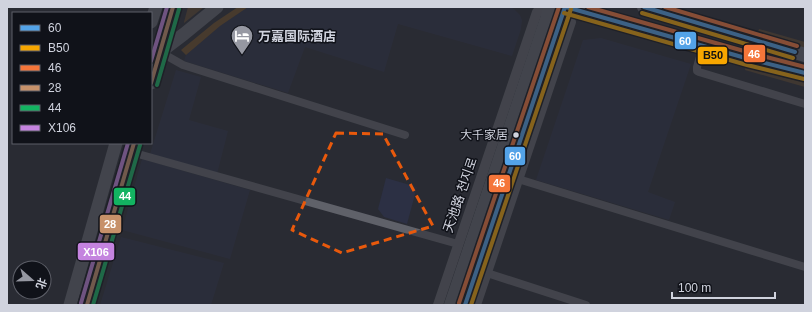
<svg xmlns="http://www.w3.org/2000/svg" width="812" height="312" font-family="Arial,'Noto Sans SC','Noto Sans KR',sans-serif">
<rect width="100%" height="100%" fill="#292b33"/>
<path fill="#2c3044" d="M248 7H510L514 9 520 15 522 20 521 29 512 56 398 24 384 72 305 47 288 93 184 61 186 55 220 26Z
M601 38 691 64 648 192 675 202 669 220 536 180 583 40Z
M176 70 201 77 189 120 228 131 217 174 150 154Z
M142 159 250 190 230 259 122 230Z
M386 178 417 187 407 224 384 217 378 209Z
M121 237 224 263 211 305H100Z"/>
<path fill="#594530" d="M188 7H204L184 23V22Z
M759 29 805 42V48L779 40 758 32Z
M746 67 761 71 771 72 805 81V87L745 70Z"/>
<path fill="#6b4c27" d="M238 7H248L220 26 186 55 181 50 214 23Z"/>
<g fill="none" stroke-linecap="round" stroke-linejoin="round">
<path stroke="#5f6169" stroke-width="8" d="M703 46 697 67V71L699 72 805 104
M160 52 183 65 405 135
M131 152 458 244
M518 179 805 267
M487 273 586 305"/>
<path stroke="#5f6169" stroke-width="10" d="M438 305 537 12 545 7
M476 305 571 22 565 7"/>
<path stroke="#61636c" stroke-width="12" d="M450 305 550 7
M465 305 565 7"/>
<path stroke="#5f626b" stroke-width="13" d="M151 22 156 7
M151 59 184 34 217 7
M151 83 173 7
M70 305 116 143
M87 305 134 143"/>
<path stroke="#62656f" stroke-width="14" d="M566 7 749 59 805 73
M644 7 760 41 805 55"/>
<g stroke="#101219" stroke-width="7">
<path id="bus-1" d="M566 7 749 59 805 73
M644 7 795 52
M465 305 565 7"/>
</g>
<g stroke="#101219" stroke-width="7">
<path id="bus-2" d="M564 13 747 65 804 79
M642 13 793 58
M471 305 571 9"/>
</g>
<g stroke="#101219" stroke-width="7">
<path id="bus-3" d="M588 7 751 53 805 67
M665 7 797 46
M459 303 559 7"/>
</g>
<g stroke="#101219" stroke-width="7">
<path id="bus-4" d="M151 83 173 7
M87 305 134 143"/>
</g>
<g stroke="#101219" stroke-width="7">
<path id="bus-5" d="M157 85 179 9
M93 305 140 145"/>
</g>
<g stroke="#101219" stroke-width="7">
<path id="bus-6" d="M151 61 167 7
M81 303 128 143"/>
</g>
<use href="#bus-1" stroke="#53a3e8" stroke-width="4"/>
<use href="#bus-2" stroke="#f7a600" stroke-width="4"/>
<use href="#bus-3" stroke="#f5763a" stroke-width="4"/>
<use href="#bus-4" stroke="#c7916a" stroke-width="4"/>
<use href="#bus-5" stroke="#13b361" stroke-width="4"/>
<use href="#bus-6" stroke="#c483df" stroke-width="4"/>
</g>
<path d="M0 0H812V312H0ZM336 133 383 134 433 226 342 253 292 230Z" fill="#292b33" fill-opacity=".55" fill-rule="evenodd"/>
<path fill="none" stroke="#e8590c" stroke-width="3" stroke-dasharray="8 5" stroke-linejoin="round" d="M336 133 383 134 433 226 342 253 292 230Z"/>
<defs>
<g id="hotel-pin" transform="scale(1.15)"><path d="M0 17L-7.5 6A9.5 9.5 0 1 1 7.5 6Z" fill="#9698a2" stroke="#101219"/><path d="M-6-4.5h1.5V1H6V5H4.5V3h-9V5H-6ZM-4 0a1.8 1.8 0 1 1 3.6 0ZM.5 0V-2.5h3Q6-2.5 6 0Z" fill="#fff"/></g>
</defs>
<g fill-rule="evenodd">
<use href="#hotel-pin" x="242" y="36"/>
</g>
<circle fill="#d0d3de" stroke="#101219" stroke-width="1.5" cx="516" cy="135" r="3.5"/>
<g text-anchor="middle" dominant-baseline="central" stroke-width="3" stroke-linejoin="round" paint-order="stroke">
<g font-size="12" fill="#d0d3de" stroke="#101219" text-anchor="end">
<text x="508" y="135">大千家居</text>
</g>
<g font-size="13" font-weight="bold" fill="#d0d3de" stroke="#101219" text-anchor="start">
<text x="258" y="36">万嘉国际酒店</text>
</g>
<g font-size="13" fill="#d0d3de" stroke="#101219">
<text transform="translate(460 195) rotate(-71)">天池路 천지로</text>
</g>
</g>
<g stroke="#101219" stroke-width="1.5">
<rect x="674" y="31" width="23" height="19" rx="4" fill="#53a3e8"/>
<rect x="743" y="44" width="23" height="19" rx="4" fill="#f5763a"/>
<rect x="697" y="46" width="31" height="19" rx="4" fill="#f7a600"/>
<rect x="504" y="146" width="22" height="20" rx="4" fill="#53a3e8"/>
<rect x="488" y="174" width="23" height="19" rx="4" fill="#f5763a"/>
<rect x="113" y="187" width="23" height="19" rx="4" fill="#13b361"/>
<rect x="99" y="214" width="23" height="20" rx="4" fill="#c7916a"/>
<rect x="77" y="242" width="38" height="19" rx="4" fill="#c483df"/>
</g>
<g font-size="11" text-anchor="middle" font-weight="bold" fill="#fff">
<text x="685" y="45">60</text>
<text x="754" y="58">46</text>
<text x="515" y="160">60</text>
<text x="499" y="187">46</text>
<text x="125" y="200">44</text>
<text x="110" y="228">28</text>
<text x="96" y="256">X106</text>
</g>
<g font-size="11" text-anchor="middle" font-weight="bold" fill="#111">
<text x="713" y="59">B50</text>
</g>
<rect width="812" height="312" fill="none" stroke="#d0d3de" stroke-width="16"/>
<rect x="12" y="12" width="140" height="132" fill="#101219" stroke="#5d5f68"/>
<rect x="20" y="25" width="20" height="6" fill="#53a3e8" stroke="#5d5f68"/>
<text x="48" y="32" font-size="12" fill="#d0d3de">60</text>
<rect x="20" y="45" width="20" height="6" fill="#f7a600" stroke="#5d5f68"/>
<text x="48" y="52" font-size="12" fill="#d0d3de">B50</text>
<rect x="20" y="65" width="20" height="6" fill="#f5763a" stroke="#5d5f68"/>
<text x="48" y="72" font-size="12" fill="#d0d3de">46</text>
<rect x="20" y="85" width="20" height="6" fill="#c7916a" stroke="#5d5f68"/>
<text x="48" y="92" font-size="12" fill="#d0d3de">28</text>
<rect x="20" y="105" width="20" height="6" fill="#13b361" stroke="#5d5f68"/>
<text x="48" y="112" font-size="12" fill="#d0d3de">44</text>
<rect x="20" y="125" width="20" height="6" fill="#c483df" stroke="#5d5f68"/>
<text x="48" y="132" font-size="12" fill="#d0d3de">X106</text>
<g transform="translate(32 280) rotate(110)"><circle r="19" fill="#101219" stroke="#5d5f68"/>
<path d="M0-3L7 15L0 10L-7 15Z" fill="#9698a2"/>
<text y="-6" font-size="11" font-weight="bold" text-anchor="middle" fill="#d0d3de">北</text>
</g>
<path d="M672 292v6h103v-6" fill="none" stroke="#d0d3de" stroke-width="2"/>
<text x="678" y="292" font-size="12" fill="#d0d3de" stroke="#101219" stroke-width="3" paint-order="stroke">100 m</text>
</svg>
